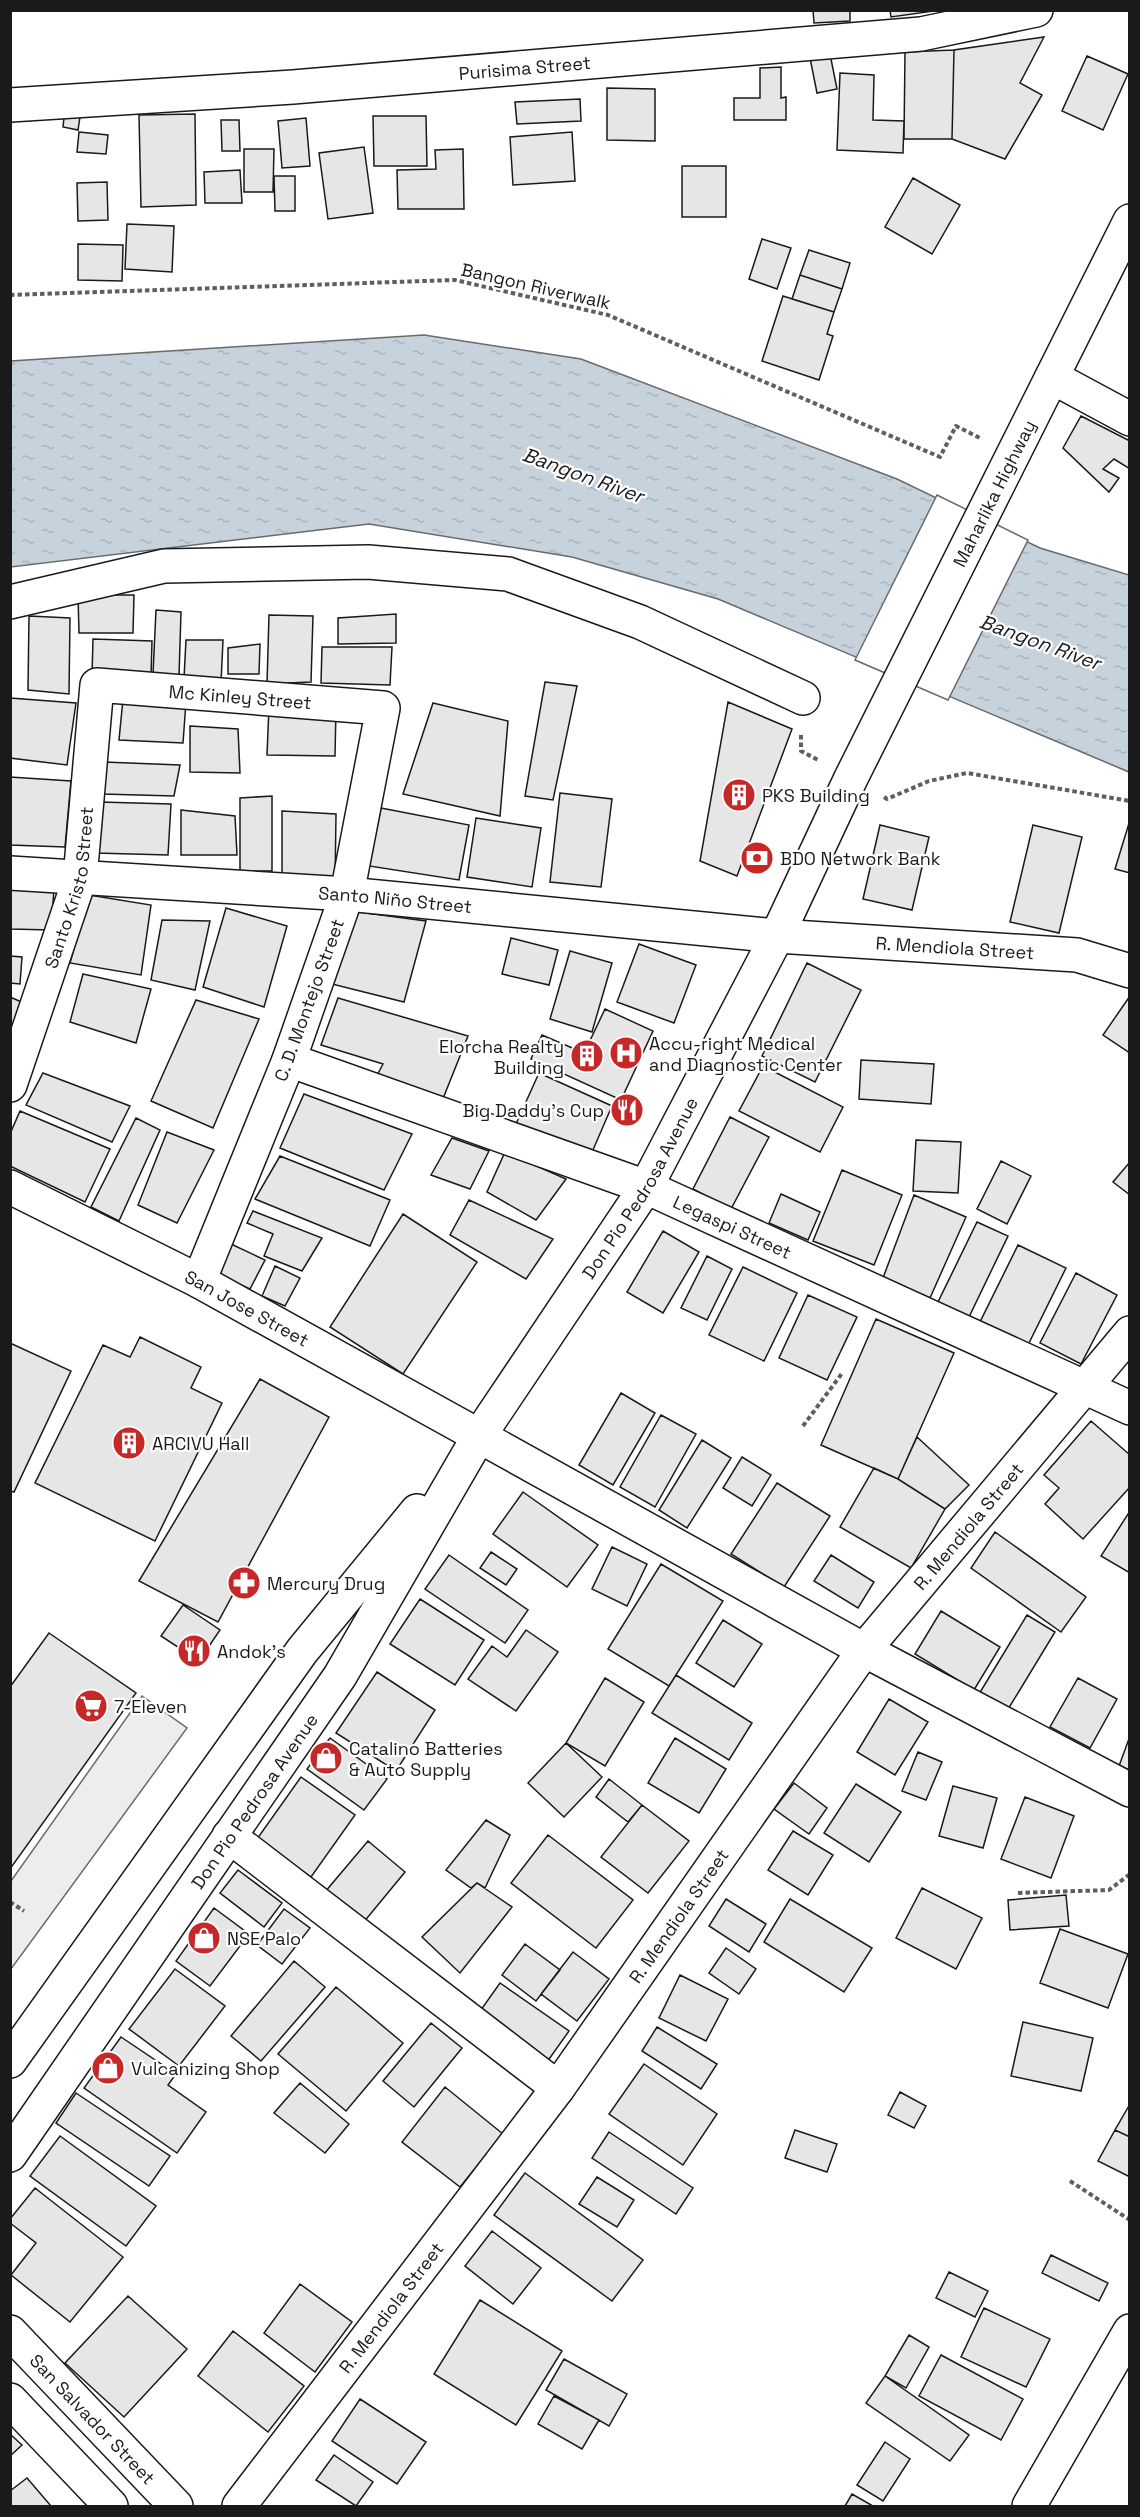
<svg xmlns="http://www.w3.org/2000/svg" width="1140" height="2517" font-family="'Space Grotesk',sans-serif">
<defs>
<pattern id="water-ripples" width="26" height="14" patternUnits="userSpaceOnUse" patternTransform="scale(1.5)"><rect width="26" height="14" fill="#c6d2dc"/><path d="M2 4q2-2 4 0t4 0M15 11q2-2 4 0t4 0" fill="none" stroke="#aab4bc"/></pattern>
</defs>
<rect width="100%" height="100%" fill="#fff"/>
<path fill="#ededed" stroke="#6a6a6a" stroke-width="1.5" d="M142 1696 187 1728 11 1969V1881Z"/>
<path fill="url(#water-ripples)" stroke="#6a6a6a" stroke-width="1.5" d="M424 335 581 359 897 479 1040 548 1129 575V772L718 599 572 557 369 524 11 567V361Z"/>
<path fill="#fff" stroke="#6a6a6a" stroke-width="1.5" d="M937 495 1028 540 948 700 855 660Z"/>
<path fill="#e6e6e6" stroke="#1a1a1a" stroke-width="1.5" d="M813 10H850V21L814 23Z
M890 10H933L934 11 891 17Z
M1044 37 1020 83 1042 95 1005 159 952 139 954 50Z
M954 50 952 139H904L905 52Z
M830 54 837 89 817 93 810 58Z
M1087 56 1128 74 1103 130 1062 111Z
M781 67V98L786 97V120H734V98H760V68Z
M840 73 874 75 873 120 904 121 903 153 837 150Z
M607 88 655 89V141L607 140Z
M580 99 581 121 517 124 515 102Z
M65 108 81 110 78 130 63 127Z
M195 114 196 205 141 207 139 115Z
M373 116H426L427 166H374Z
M306 118 310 166 282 168 278 121Z
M221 120H239L240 151H222Z
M79 132 108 135 106 154 77 152Z
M572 132 575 181 513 185 510 137Z
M364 147 373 213 328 219 319 153Z
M244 149H274L273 192H244Z
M463 149 464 209H398L397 170 436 169 435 150Z
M682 166H726V217H682Z
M240 170 242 203H205L204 172Z
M274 176H295V211H275Z
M913 178 960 205 932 254 885 227Z
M107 182 108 220 78 221 77 183Z
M127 224 174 226 172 272 125 269Z
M762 239 791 248 777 289 749 279Z
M78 244 123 245 122 281 78 280Z
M809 250 850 263 842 289 800 275Z
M800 275 842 289 834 312 792 299Z
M783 296 834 312 827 334 833 336 819 380 762 361Z
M1081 416 1130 441V469L1114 459 1103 469 1119 478 1109 492 1063 448Z
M78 595H134L133 633H79Z
M156 610 181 612 179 676 153 674Z
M396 614V643L338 644V618Z
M269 615 313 616 311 682 267 684Z
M29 616 70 618 69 694 28 690Z
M93 639 152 641 151 677 92 675Z
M186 640H223L221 683 184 678Z
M260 644 259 674H228V648Z
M322 647H392L390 685 321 683Z
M545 682 577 686 553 800 525 796Z
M10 698 76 703 67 765 10 758Z
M123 699 186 702 183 743 119 740Z
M728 702 792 729 737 876 700 861Z
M433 703 508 721 500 816 403 794Z
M269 707 336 709 335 756 267 755Z
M190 726 238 729 240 773 190 772Z
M104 762 180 765 174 796 102 794Z
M10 777 71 781 65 847 10 845Z
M560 793 612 799 601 887 550 882Z
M272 796V871H240V798Z
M100 802 171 804 168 855 95 853Z
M381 808 469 825 459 880 369 866Z
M181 810 235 816 237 855H181Z
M282 811 336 814 335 883 282 881Z
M476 818 541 828 532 887 467 877Z
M1130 820V873L1115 869Z
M880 825 929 837 912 910 863 899Z
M1033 825 1082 837 1059 933 1010 922Z
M10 889H54L51 930 10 929Z
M89 895 151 905 141 975 70 963Z
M226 908 287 926 264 1007 203 987Z
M351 911 426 921 404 1002 328 983Z
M162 920 210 921 195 990 151 980Z
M511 938 558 950 549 985 502 974Z
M639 944 696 965 674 1023 617 1002Z
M570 951 612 963 592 1032 550 1019Z
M10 956 22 957 20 984 10 983Z
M807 963 861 990 815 1082 762 1056Z
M83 974 151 989 136 1043 70 1022Z
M1130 996V1053L1103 1035Z
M10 997 26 1004 10 1046Z
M338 998 468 1036 440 1106 373 1083 383 1064 321 1045Z
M196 1000 259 1019 213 1128 151 1101Z
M605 1009 653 1031 621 1100 531 1059 542 1035 584 1053Z
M861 1060 934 1064 931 1104 859 1099Z
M763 1066 843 1107 820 1152 739 1111Z
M43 1073 130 1106 112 1142 26 1105Z
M539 1073 612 1106 589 1159 515 1126Z
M304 1094 412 1134 384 1190 280 1148Z
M20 1111 110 1149 85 1202 10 1166V1134Z
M730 1117 769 1137 731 1209 693 1189Z
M136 1118 160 1130 119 1221 91 1207Z
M167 1132 214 1150 177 1223 138 1205Z
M452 1138 489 1151 470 1189 431 1175Z
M916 1140 961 1142 958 1193 913 1191Z
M505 1152 566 1179 536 1220 487 1192Z
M280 1156 390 1200 370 1246 255 1199Z
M1001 1161 1031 1176 1007 1224 977 1209Z
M1130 1162V1195L1113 1182Z
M842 1170 902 1195 874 1265 813 1241Z
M781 1194 820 1212 808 1240 769 1223Z
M914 1195 966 1217 930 1298 883 1278Z
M469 1200 553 1239 526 1279 450 1235Z
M253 1211 322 1238 302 1271 264 1256 273 1234 247 1223Z
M403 1214 477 1262 403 1374 330 1327Z
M977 1222 1008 1236 969 1317 938 1302Z
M663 1231 699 1252 663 1313 627 1292Z
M231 1244 265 1260 250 1289 215 1274Z
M1018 1245 1066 1268 1028 1345 980 1322Z
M707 1256 732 1269 707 1320 681 1308Z
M275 1266 300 1278 285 1306 262 1296Z
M743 1267 797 1293 764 1361 709 1335Z
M1076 1273 1117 1295 1081 1364 1040 1343Z
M808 1295 857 1317 827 1380 779 1358Z
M876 1319 954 1353 898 1479 821 1445Z
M140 1337 201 1367 191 1388 222 1403 155 1541 35 1483 103 1345 130 1357Z
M10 1343 71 1371 14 1492 10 1491Z
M260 1379 329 1417 218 1622 139 1581Z
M621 1393 655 1413 613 1485 579 1465Z
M661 1415 696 1434 655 1507 620 1487Z
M1091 1421 1130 1455V1487L1083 1539 1045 1504 1059 1488 1044 1475Z
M917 1437 969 1485 945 1509 898 1479Z
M702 1440 731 1458 687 1528 659 1510Z
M742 1457 771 1475 752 1506 723 1488Z
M874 1468 898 1479 945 1509 911 1568 840 1527Z
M777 1483 830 1516 784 1587 731 1554Z
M523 1492 598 1545 567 1587 493 1534Z
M1130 1511V1573L1101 1556Z
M995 1532 1086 1597 1061 1632 971 1568Z
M612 1547 647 1564 627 1606 592 1589Z
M491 1552 517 1569 506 1585 480 1568Z
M449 1555 528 1610 505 1643 425 1589Z
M831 1555 874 1582 858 1608 814 1581Z
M661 1564 723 1601 669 1686 608 1649Z
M420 1599 484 1640 455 1685 390 1644Z
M183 1605 220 1630 199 1661 161 1636Z
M941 1611 1000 1647 974 1690 915 1654Z
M1027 1615 1055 1632 1007 1711 979 1694Z
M723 1620 762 1644 734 1687 696 1663Z
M526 1630 558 1652 516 1711 468 1679 492 1646 507 1657Z
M49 1633 136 1693 10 1869V1687Z
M377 1672 435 1710 396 1771 336 1733Z
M676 1675 752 1723 729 1760 652 1713Z
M605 1678 644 1702 605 1766 566 1743Z
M1078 1678 1117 1699 1090 1748 1050 1727Z
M889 1699 928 1722 895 1775 857 1752Z
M1130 1736V1770L1119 1766Z
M330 1738 387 1779 364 1810 307 1769Z
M675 1738 726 1769 699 1813 648 1783Z
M566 1743 602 1777 564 1817 528 1783Z
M918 1752 942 1762 926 1800 902 1791Z
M301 1777 355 1815 311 1877 257 1839Z
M609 1779 642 1805 628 1822 596 1797Z
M794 1783 827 1808 809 1834 774 1809Z
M856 1784 901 1812 869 1862 824 1833Z
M953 1786 997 1798 983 1848 939 1836Z
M1025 1797 1074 1816 1051 1878 1001 1859Z
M642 1805 689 1841 648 1893 601 1857Z
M486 1820 510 1835 485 1888 477 1883 471 1888 446 1870Z
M793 1831 833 1855 808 1895 768 1870Z
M548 1835 633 1900 596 1948 511 1883Z
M368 1841 405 1872 363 1923 325 1892Z
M238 1870 282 1903 264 1927 220 1893Z
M477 1883 512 1907 460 1973 422 1937Z
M922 1888 982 1918 956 1969 896 1938Z
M1066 1895 1069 1926 1010 1930 1008 1900Z
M726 1899 766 1924 749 1952 709 1926Z
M790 1899 872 1948 844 1992 764 1942Z
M214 1908 249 1934 210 1986 176 1961Z
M284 1909 310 1928 282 1964 257 1945Z
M1060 1929 1128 1954 1108 2008 1040 1983Z
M525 1944 560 1970 536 2001 502 1975Z
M726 1948 756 1969 739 1994 709 1973Z
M573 1952 609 1979 577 2021 541 1994Z
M294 1961 325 1987 261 2061 231 2036Z
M175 1969 225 2006 179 2066 129 2029Z
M680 1975 728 1999 706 2041 659 2018Z
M500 1983 569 2031 547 2062 478 2014Z
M336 1987 403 2043 346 2111 278 2054Z
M1023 2022 1093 2038 1081 2091 1011 2076Z
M431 2023 462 2048 414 2107 383 2081Z
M657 2027 717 2064 701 2089 642 2051Z
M121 2037 176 2074 168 2085 206 2112 177 2153 84 2088Z
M644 2064 717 2114 683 2165 609 2114Z
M300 2083 349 2124 325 2153 274 2113Z
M445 2087 503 2134 460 2187 402 2142Z
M900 2092 926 2106 914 2128 888 2115Z
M76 2093 170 2156 149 2186 56 2123Z
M1130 2104V2137L1115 2130Z
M795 2130 837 2144 827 2172 785 2158Z
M1115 2130 1130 2137V2177L1098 2161Z
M609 2132 693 2188 676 2214 592 2158Z
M60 2136 156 2206 126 2246 30 2176Z
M525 2173 643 2260 612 2301 494 2215Z
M597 2177 634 2200 617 2227 579 2204Z
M35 2188 123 2257 70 2322 11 2275 36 2243 10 2223V2219Z
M492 2231 541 2268 513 2304 465 2266Z
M1051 2255 1108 2283 1099 2301 1042 2273Z
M949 2272 988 2291 975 2317 936 2298Z
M300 2284 352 2322 315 2372 264 2333Z
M128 2296 187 2349 124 2417 65 2363Z
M480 2300 562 2351 516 2425 434 2374Z
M984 2308 1050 2339 1026 2387 961 2357Z
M233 2331 304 2386 268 2432 198 2376Z
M909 2335 929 2347 906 2388 885 2376Z
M941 2355 1023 2399 1001 2440 919 2396Z
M564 2359 627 2394 609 2426 546 2390Z
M885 2376 969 2435 950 2461 866 2403Z
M554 2396 599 2420 582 2449 538 2424Z
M360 2399 426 2442 397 2484 332 2441Z
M10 2434 22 2445 10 2456Z
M885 2442 910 2459 883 2501 857 2485Z
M334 2455 373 2482 356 2506 316 2480Z
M27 2478 51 2506H10V2491Z
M852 2494 873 2506H845Z"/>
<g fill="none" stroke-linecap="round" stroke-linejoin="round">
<g stroke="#1a1a1a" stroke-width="36">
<g id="street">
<path d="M1052 377 1130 419"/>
<path d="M10 602 164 566 368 562 508 574 640 622 803 698"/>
<path id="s1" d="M10 873 347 894 777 936 1077 955 1130 971"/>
<path id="s2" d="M289 1060 646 1187 1130 1408"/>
<path id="s3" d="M10 1085 80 878 97 685 383 708 347 894 289 1060 199 1281"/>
<path d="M479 1436 864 1650 1130 1790"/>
<path d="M229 1836 558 2088"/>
<path id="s4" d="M239 2506 558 2088 864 1650 1130 1333"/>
<path d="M1029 2506 1130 2331"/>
</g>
</g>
<g stroke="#1a1a1a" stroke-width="36">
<g id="secondary">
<path id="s5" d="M10 105 293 87 921 34 1036 10"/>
<path id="s6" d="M10 1187 199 1281 479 1436"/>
</g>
</g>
<g stroke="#1a1a1a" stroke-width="36">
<g id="highway">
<path d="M10 2061 302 1651 417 1511"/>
<path id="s7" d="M10 2155 340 1676 479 1436 646 1187 777 936 851 778 1130 221"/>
<path id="s8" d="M10 2332 176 2506"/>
<path d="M10 2400 111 2506"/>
</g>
</g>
<path stroke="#5f5f5f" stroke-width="4" stroke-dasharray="4.5 3" stroke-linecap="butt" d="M10 295 455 280 608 315 940 457 956 426 980 438
M801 735V751L820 761
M884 797 887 799 929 781 967 773 1130 801
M803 1426 843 1372
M1018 1893 1109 1890 1130 1874
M10 1902 24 1911
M1070 2181 1130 2220"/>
<use href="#street" stroke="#fff" stroke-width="33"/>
<use href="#secondary" stroke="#fff" stroke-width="33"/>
<use href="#highway" stroke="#fff" stroke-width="33"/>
</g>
<defs>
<g id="building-disc" transform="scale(1.725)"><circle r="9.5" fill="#c62828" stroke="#fff"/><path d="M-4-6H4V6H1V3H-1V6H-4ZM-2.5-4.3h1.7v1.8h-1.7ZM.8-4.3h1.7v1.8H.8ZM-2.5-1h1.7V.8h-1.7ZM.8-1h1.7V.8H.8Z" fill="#fff"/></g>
<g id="bank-disc" transform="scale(1.725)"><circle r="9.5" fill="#c62828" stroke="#fff"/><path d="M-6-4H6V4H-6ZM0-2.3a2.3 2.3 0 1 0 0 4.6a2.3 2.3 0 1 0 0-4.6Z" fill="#fff"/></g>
<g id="hospital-disc" transform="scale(1.725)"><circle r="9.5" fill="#c62828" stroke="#fff"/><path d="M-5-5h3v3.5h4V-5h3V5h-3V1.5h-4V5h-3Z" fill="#fff"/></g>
<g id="restaurant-disc" transform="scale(1.725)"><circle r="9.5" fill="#c62828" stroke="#fff"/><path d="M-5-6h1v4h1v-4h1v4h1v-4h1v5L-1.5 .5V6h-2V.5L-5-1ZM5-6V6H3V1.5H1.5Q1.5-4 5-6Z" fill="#fff"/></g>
<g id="pharmacy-disc" transform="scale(1.725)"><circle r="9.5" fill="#c62828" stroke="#fff"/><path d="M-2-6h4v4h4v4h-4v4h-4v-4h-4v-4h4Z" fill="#fff"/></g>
<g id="supermarket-disc" transform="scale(1.725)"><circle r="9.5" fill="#c62828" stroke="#fff"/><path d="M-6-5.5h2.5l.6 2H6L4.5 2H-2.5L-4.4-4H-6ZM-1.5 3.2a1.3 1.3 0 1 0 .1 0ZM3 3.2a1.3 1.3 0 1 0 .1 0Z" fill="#fff"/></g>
<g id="shop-disc" transform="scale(1.725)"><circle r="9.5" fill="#c62828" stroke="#fff"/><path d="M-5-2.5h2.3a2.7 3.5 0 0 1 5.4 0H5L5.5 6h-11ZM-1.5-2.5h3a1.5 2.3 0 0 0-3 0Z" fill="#fff"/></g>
</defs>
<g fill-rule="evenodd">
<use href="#building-disc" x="739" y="795"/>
<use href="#bank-disc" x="757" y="858"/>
<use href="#hospital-disc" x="626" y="1053"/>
<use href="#building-disc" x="587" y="1056"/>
<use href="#restaurant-disc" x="627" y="1110"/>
<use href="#building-disc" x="129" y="1443"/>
<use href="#pharmacy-disc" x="244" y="1583"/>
<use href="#restaurant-disc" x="194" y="1651"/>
<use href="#supermarket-disc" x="91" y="1706"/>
<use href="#shop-disc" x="326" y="1758"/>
<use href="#shop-disc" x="204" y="1938"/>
<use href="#shop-disc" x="108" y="2068"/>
</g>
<g text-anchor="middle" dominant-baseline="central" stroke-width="4.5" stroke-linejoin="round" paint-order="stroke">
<g font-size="18" fill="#1a1a1a" stroke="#fff">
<text stroke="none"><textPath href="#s5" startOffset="516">Purisima Street</textPath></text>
<text transform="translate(536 286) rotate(13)">Bangon Riverwalk</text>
<text stroke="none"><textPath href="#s7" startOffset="1935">Maharlika Highway</textPath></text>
<text stroke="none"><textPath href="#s3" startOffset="556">Mc Kinley Street</textPath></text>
<text stroke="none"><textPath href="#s3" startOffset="207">Santo Kristo Street</textPath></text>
<text stroke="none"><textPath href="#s1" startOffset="386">Santo Niño Street</textPath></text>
<text stroke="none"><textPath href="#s1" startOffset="948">R. Mendiola Street</textPath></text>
<text transform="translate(309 1000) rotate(-70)">C. D. Montejo Street</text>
<text stroke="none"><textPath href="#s7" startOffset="1155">Don Pio Pedrosa Avenue</textPath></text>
<text stroke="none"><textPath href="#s2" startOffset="474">Legaspi Street</textPath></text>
<text stroke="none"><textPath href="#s6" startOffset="266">San Jose Street</textPath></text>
<text stroke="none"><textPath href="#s4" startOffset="1222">R. Mendiola Street</textPath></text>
<text stroke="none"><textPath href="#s7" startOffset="430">Don Pio Pedrosa Avenue</textPath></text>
<text stroke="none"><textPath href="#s4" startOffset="736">R. Mendiola Street</textPath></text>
<text stroke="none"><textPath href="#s4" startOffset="250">R. Mendiola Street</textPath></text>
<text stroke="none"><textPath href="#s8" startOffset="120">San Salvador Street</textPath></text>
</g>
<g font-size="18" fill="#1a1a1a" stroke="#fff" text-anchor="start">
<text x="762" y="795">PKS Building</text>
<text x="780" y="858">BDO Network Bank</text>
<text x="649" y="1043">Accu-right Medical<tspan x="649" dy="21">and Diagnostic Center</tspan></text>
<text x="564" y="1046" text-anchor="end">Elorcha Realty<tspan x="564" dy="21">Building</tspan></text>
<text x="604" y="1110" text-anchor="end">Big Daddy's Cup</text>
<text x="152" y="1443">ARCIVU Hall</text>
<text x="267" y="1583">Mercury Drug</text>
<text x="217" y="1651">Andok's</text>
<text x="114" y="1706">7-Eleven</text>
<text x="349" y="1748">Catalino Batteries<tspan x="349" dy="21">&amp; Auto Supply</tspan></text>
<text x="227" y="1938">NSE Palo</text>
<text x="131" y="2068">Vulcanizing Shop</text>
</g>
<g font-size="20" font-style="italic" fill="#1a1a1a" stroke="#fff">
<text transform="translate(583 475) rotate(20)">Bangon River</text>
<text transform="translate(1040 642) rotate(20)">Bangon River</text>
</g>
</g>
<rect width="1140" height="2517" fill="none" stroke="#1a1a1a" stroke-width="24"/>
</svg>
